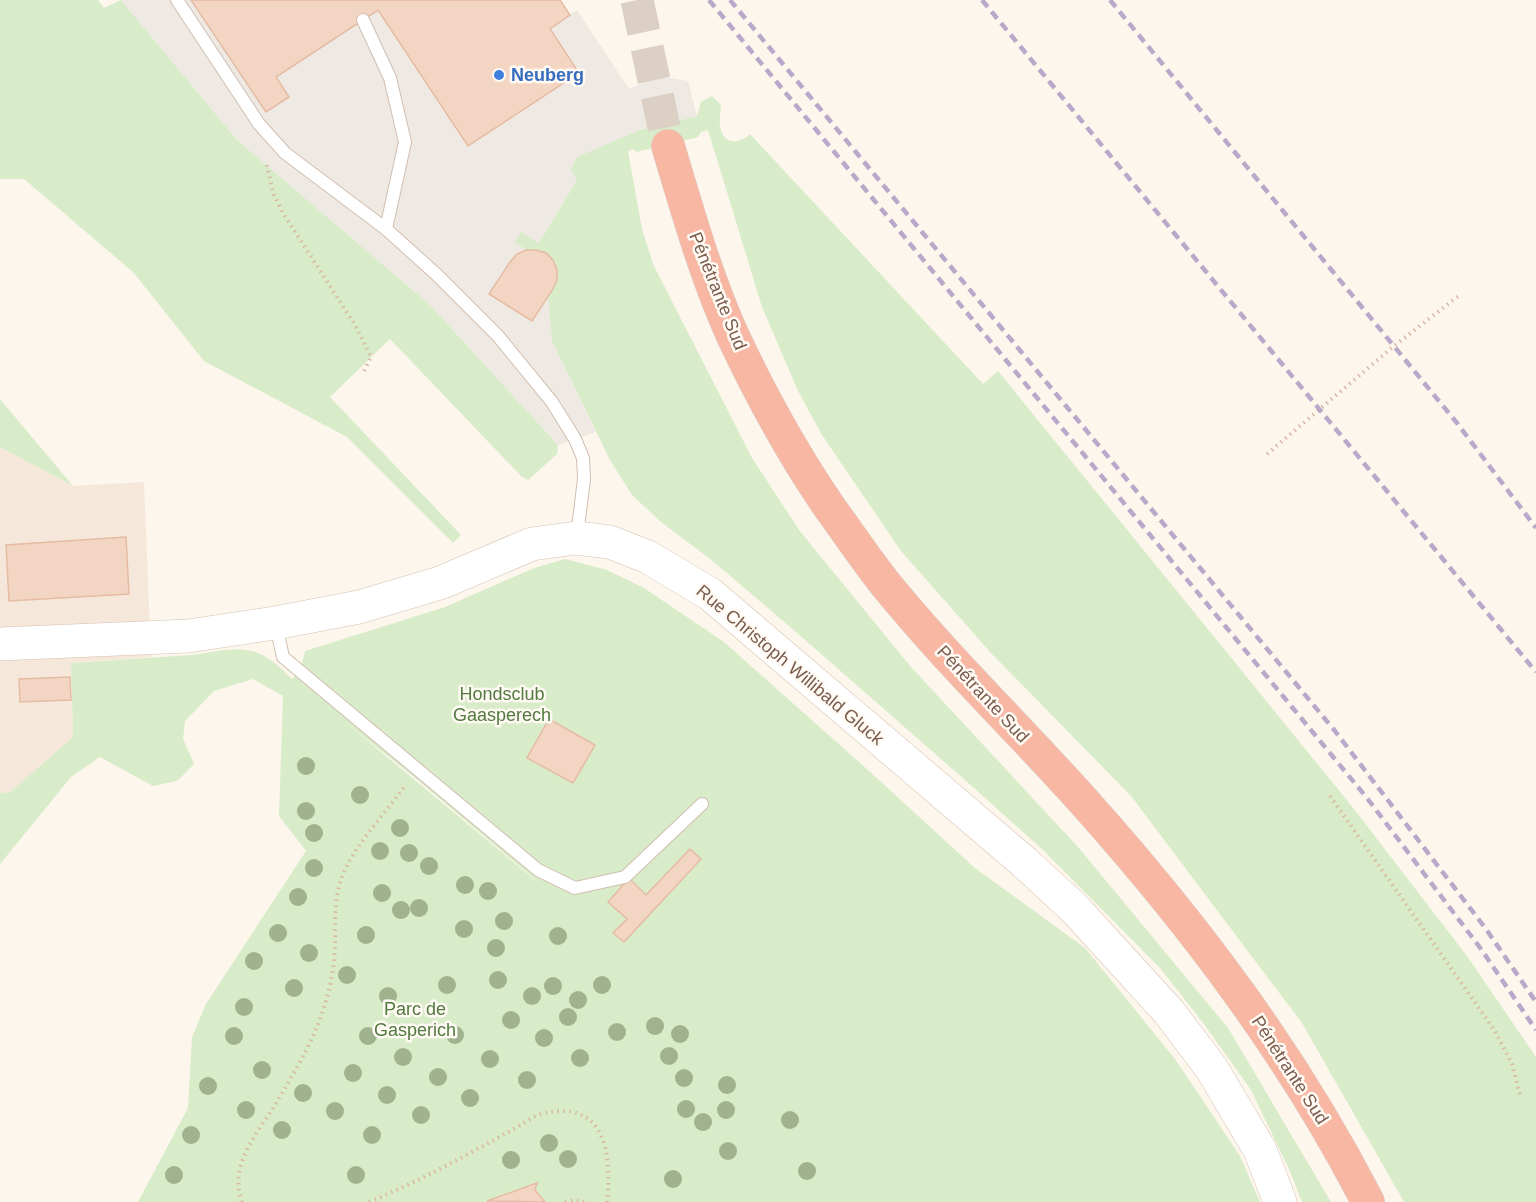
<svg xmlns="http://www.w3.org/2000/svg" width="1536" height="1202" font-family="Helvetica,sans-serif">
<rect width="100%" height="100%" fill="#fdf6ec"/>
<path fill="#f5e8da" d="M0 447 73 486 144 482 151 657 71 663 73 737 10 792 0 793Z"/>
<path fill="#efe9e4" d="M121 0H560L570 15 577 10 629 89 658 76 688 81 697 116 640 130 577 180 539 243 526 250H536L546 253 553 260 557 270 552 341 596 432 558 445 430 305 237 140Z"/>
<path fill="#d8ecc9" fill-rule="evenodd" d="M0 0H98L104 8 121 0 237 140 430 305 558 445 557 454 528 480 522 477 390 339 330 397 461 535 453 543 347 437 204 361 133 272 24 179H0Z
M712 96 721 105C721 111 719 119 720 126 723 145 738 145 750 134L983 384 998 371 1354 809 1467 956 1536 1057V1202H1404L1302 1023 1131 796 991 653 901 551 822 435 798 391 762 307 708 130 701 132 698 137 637 152 633 149 628 151 642 229 653 264 752 458 799 530 911 667 1078 847 1228 1028 1331 1202H1302L1289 1169 1251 1090 1204 1024 1160 968 1041 848 965 780 796 632 714 562 661 522 632 495 610 460 552 341 548 296 557 280V270L553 260 545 253 536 250H526L515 242 521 232 539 243 577 180 571 169 577 157 640 130 697 116 701 102Z
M0 399 73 486 0 447Z
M565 559 607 570 644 588 724 642 868 770 975 868 1085 948 1175 1059 1240 1156 1260 1202H138L188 1108 192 1037 206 1004 306 851 279 816 283 696 253 679 214 691 185 721 183 739 194 764 177 781 153 786 100 757 71 777 0 864V793L10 792 73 737 71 663C111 660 151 658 191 655 210 653 236 645 255 652 270 657 281 668 292 679L300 671 305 651 445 607 534 568ZM339 717 414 777 537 881H536Z"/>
<path fill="#f3d5c3" stroke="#e6bba3" stroke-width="1.5" d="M191 0H560L570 15 550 29 579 73 468 146 378 10 276 77 289 97 266 112Z
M526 250H536L546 253 553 260 557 270V280L553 289 532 321 489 294 510 262 517 254Z
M126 537 129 594 9 601 6 545Z
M70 677 71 700 20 702 19 679Z
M549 719 595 745 573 783 527 758Z
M690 849 701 859 624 942 613 933 627 919 608 902 629 878 646 895Z
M537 1183 535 1190 545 1202 487 1201Z"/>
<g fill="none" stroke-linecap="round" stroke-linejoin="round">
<path stroke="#dcd0c4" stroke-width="33" stroke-dasharray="33 16" stroke-linecap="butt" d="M637 0 668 146"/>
<g stroke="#d1beb0" stroke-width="14">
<path id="lane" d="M177 0 259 124 285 153 386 229 436 274 498 336 552 402 575 439 583 458 584 479 577 536
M363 20 390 78 405 142 386 229
M276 625 283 657 538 870 575 888 625 877 702 804"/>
</g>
<g stroke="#d6c0b0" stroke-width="34">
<path id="secondary" d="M0 644 188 636 275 623 359 607 440 583 532 544 576 538 610 542 648 557 710 594 1024 862 1075 909 1169 1012 1212 1069 1260 1150 1280 1202"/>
</g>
<g stroke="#dad1cd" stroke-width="34">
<path id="highway" d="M668 146C687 209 705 274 732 334 760 394 793 454 830 508 849 534 867 561 887 586 949 662 1021 731 1086 804 1195 926 1293 1056 1368 1202"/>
</g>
<path stroke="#d9b8a5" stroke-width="4" stroke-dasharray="1.5 4.5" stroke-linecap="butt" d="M267 165 273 193 283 213 355 325 371 357 363 373
M1267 454 1394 346 1461 294
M1330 796 1495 1031 1512 1064 1520 1095
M242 1202C228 1163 259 1132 278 1100 306 1053 327 1017 334 962 337 932 331 901 344 872 358 841 384 815 404 787
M369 1202C403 1188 435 1172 468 1154 486 1145 503 1135 521 1125 527 1121 534 1116 541 1114 606 1097 612 1155 607 1202
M565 1202 575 1200 584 1202"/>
<use href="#lane" stroke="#fff" stroke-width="12"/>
<use href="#secondary" stroke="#fff" stroke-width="33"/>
<use href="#highway" stroke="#f7b7a3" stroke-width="33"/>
<path stroke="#b9a8c9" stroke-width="4.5" stroke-dasharray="9 6" stroke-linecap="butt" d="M709 0 1367 798 1481 949 1536 1030
M730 0 1335 731 1486 929 1536 1002
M982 0 1536 672
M1110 0 1457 423 1536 528"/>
</g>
<g fill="#a0b28e">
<circle cx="306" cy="766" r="9"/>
<circle cx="360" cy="795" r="9"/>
<circle cx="306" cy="811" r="9"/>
<circle cx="400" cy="828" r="9"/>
<circle cx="314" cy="833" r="9"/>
<circle cx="380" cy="851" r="9"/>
<circle cx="409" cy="853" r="9"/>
<circle cx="429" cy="866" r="9"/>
<circle cx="314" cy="868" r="9"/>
<circle cx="465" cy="885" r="9"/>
<circle cx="488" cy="891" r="9"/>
<circle cx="382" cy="893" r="9"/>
<circle cx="298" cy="897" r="9"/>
<circle cx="419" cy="908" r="9"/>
<circle cx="401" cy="910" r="9"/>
<circle cx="504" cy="921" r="9"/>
<circle cx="464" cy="929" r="9"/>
<circle cx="278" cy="933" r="9"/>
<circle cx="366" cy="935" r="9"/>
<circle cx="558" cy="936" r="9"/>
<circle cx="496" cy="948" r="9"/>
<circle cx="309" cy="953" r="9"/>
<circle cx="254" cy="961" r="9"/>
<circle cx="347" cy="975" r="9"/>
<circle cx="498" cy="980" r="9"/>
<circle cx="447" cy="985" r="9"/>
<circle cx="602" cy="985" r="9"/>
<circle cx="553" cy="986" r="9"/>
<circle cx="294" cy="988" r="9"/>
<circle cx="388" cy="996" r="9"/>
<circle cx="532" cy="996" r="9"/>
<circle cx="578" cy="1000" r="9"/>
<circle cx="244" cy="1007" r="9"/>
<circle cx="568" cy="1017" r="9"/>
<circle cx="511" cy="1020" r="9"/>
<circle cx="655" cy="1026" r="9"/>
<circle cx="617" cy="1032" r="9"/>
<circle cx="680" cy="1034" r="9"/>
<circle cx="455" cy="1035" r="9"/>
<circle cx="234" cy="1036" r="9"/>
<circle cx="368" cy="1036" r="9"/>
<circle cx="544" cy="1038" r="9"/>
<circle cx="669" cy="1056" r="9"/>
<circle cx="403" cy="1057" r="9"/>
<circle cx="580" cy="1058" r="9"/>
<circle cx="490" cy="1059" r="9"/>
<circle cx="262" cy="1070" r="9"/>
<circle cx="353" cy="1073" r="9"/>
<circle cx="438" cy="1077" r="9"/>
<circle cx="684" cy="1078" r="9"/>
<circle cx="527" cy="1080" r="9"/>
<circle cx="727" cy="1085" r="9"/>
<circle cx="208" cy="1086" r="9"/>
<circle cx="303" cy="1093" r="9"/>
<circle cx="387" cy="1095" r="9"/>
<circle cx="470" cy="1098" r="9"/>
<circle cx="686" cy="1109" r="9"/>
<circle cx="246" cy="1110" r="9"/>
<circle cx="726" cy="1110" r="9"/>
<circle cx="335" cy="1111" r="9"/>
<circle cx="421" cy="1115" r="9"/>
<circle cx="790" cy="1120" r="9"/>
<circle cx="703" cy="1122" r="9"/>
<circle cx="282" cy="1130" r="9"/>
<circle cx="191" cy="1135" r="9"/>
<circle cx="372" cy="1135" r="9"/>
<circle cx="549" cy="1143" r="9"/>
<circle cx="728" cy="1151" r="9"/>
<circle cx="568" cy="1159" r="9"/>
<circle cx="511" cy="1160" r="9"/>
<circle cx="807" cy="1171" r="9"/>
<circle cx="174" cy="1175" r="9"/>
<circle cx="356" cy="1175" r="9"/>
<circle cx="673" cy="1179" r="9"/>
</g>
<circle fill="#3f7fe0" stroke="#fffaf3" stroke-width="2" cx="499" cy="75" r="6"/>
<g text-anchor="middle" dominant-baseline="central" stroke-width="5" stroke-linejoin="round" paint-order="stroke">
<g font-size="18" font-weight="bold" fill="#366cbe" stroke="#fffaf3" text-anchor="start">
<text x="511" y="75">Neuberg</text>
</g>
<g font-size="18" fill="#7a5c4d" stroke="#fffaf3">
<text transform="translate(718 291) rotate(68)">Pénétrante Sud</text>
<text transform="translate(790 665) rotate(40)">Rue Christoph Willibald Gluck</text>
<text transform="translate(983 694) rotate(47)">Pénétrante Sud</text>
<text transform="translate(1290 1070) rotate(57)">Pénétrante Sud</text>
</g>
<g font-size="18" fill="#537a41" stroke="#fffaf3">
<text x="502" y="694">Hondsclub<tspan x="502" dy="21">Gaasperech</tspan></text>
<text x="415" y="1009">Parc de<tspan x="415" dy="21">Gasperich</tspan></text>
</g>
</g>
</svg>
